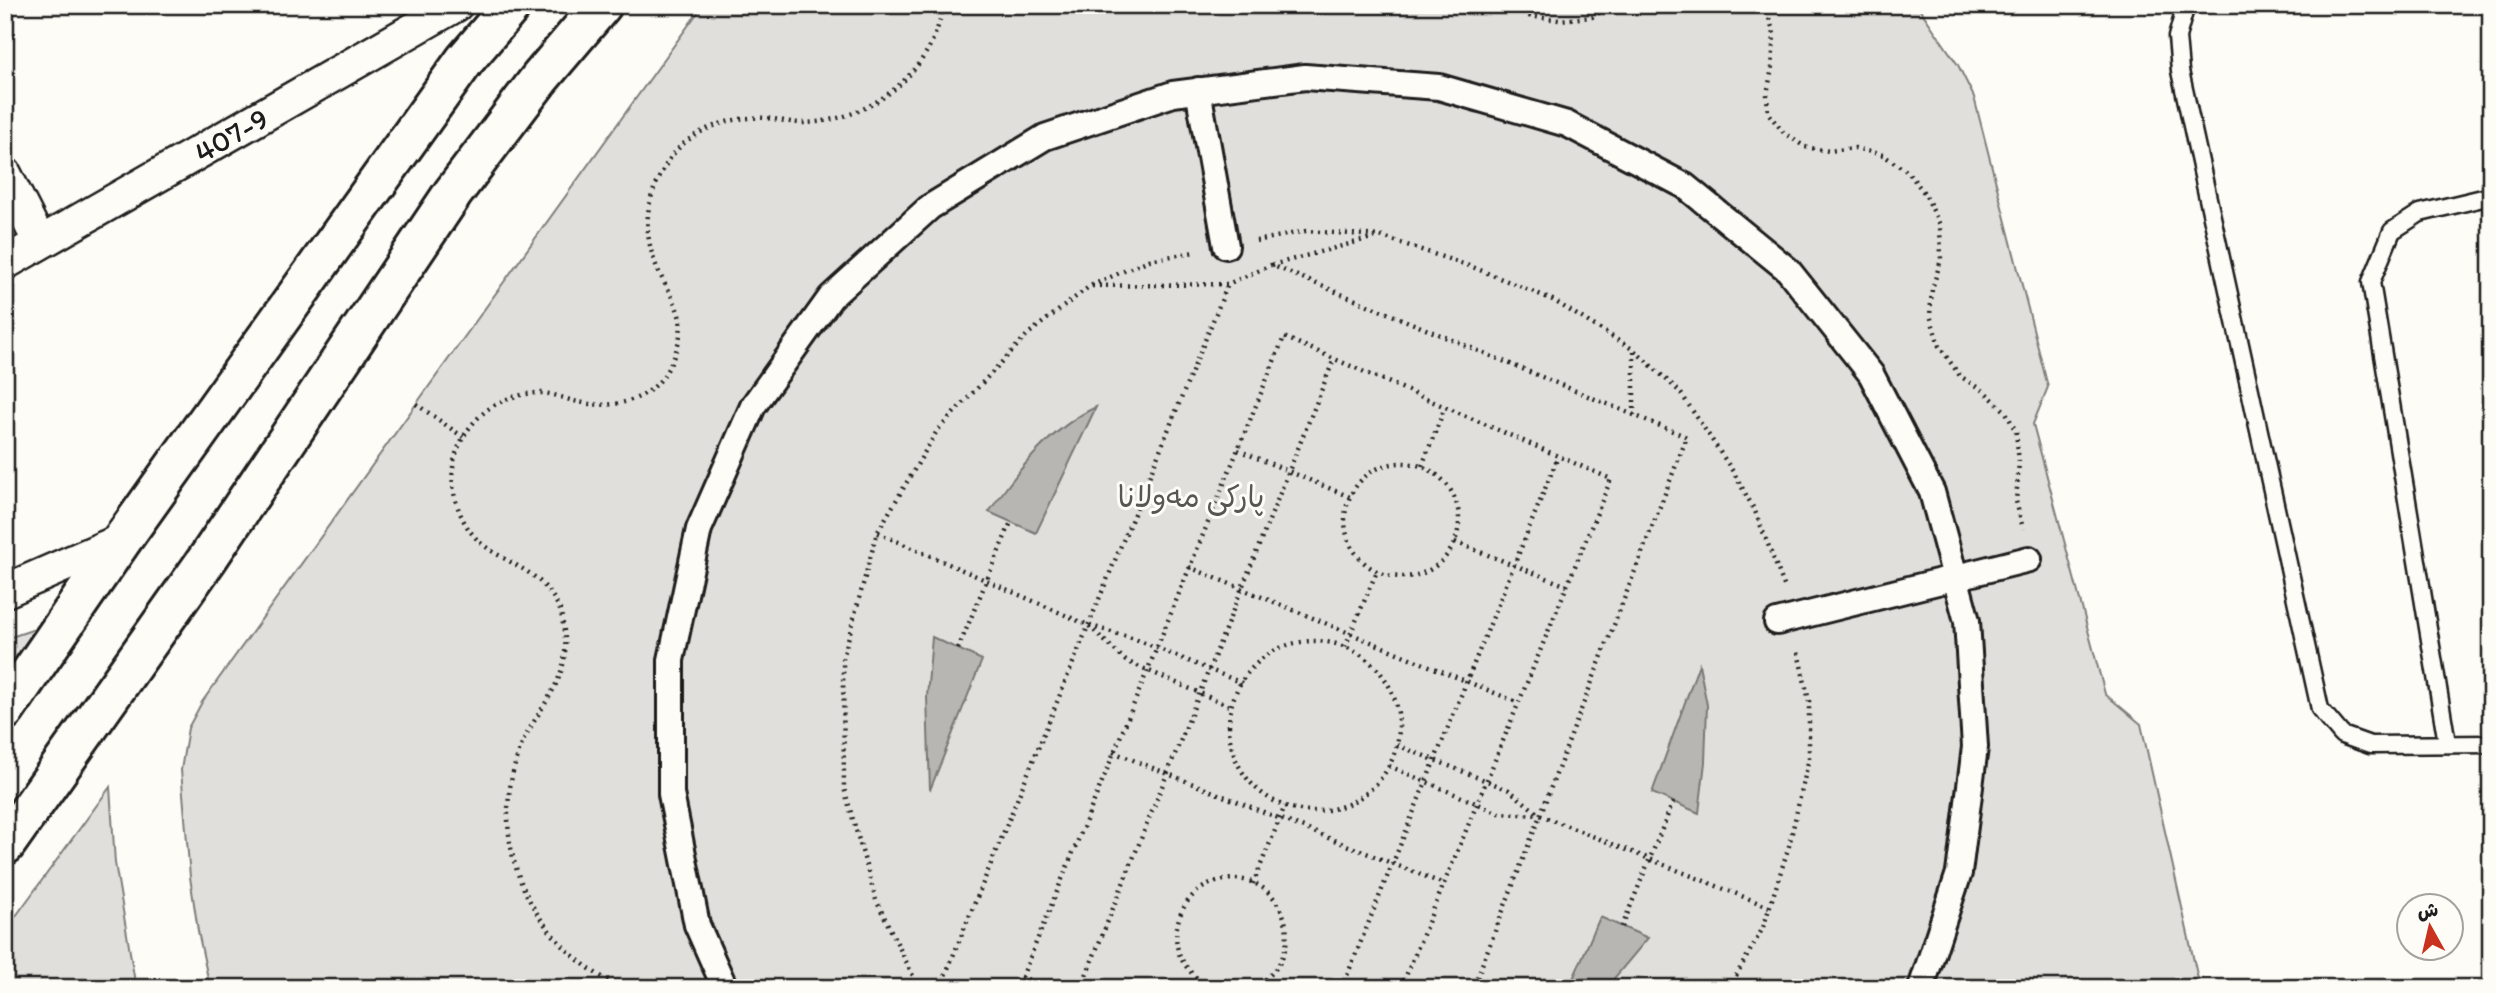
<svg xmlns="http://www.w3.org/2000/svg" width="2496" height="993" font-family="Itim,'Playpen Sans Arabic',sans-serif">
<rect width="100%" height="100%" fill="#fdfcf7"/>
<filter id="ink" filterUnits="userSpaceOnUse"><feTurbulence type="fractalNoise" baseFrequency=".0143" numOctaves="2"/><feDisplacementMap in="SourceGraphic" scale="14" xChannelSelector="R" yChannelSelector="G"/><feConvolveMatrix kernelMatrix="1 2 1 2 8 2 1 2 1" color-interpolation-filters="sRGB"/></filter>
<g filter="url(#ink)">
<path fill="#e0dfdb" stroke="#7e7e7c" stroke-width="2" d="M703 5H1917L1958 65 1974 97 2048 387 2033 424 2105 694 2141 724 2200 988H210L198 931 190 877 181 770 188 728 202 702Z
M38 628 5 673V639Z
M110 787 115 863 136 988H5V931Z"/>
<path fill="#b7b6b2" stroke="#797876" stroke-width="2" d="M1096 407 1036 533 989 512C1017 471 1051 428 1096 407Z
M932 637 982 660 930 790 927 697Z
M1699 664 1707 705 1705 762 1699 813 1652 793Z
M1600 917 1648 938 1606 988H1569Z"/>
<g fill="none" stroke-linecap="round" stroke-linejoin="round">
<g stroke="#1c1c1c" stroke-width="21">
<path id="service" d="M2186 5 2177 37 2180 71 2320 709 2342 735 2370 745 2491 744
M2447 743 2371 282 2392 231 2420 213 2491 196"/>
</g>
<g stroke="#1c1c1c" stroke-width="30">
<path id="pedestrian" d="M1198 90 1226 246
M1777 622 2029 559
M725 988 697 925 671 794V660L699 529 753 406 831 297 930 207 1045 137 1173 94 1305 77 1439 87 1567 124 1685 186 1788 270 1871 374 1932 492 1967 621 1975 747 1959 873 1921 988"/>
</g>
<g stroke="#1c1c1c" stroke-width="37">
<path id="minor" d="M5 174 40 243
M5 263 456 5
M5 591 122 540"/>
</g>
<g stroke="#1c1c1c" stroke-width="44">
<path id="primary" d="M5 710 122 540 465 60 512 5
M5 845 208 558 453 193 540 78 602 5"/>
</g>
<path stroke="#1c1c1c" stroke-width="4.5" stroke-dasharray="2 5" stroke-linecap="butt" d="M1511 5 1529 16 1559 20 1592 17 1611 5
M1765 5 1774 34 1772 68 1767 94 1768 113 1784 133 1805 147 1829 151 1855 148 1883 155 1908 172 1925 194 1940 225 1941 260 1932 289 1930 315 1939 346 1960 376 1986 393 2006 412 2016 432 2019 462 2016 501 2023 529
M1256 241 1306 231 1380 236 1475 268 1551 299 1634 350 1680 392 1734 473 1755 511 1785 588
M1272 265 1375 237
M1092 286 1228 284 1271 265 1687 437 1473 988
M1634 351V415
M416 404 463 437
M1238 450 1350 497
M1345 520a57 57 0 1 1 114 0a57 57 0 1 1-114 0Z
M1422 466 1445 407
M878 533 1088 625 1135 639 1242 683
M1455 542 1567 586
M1189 567 1519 703
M1089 626 1126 661 1232 707
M1229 726a85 85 0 1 1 170 0a85 85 0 1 1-170 0Z
M1345 647 1377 571
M958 649 1011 522
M1397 745 1509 790 1540 815 1769 907
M1113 752 1444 884
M1389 766 1499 813 1539 815
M1253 884 1285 806
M1622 927 1673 802
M628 988C617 983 604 979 594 972 522 922 489 836 519 752 534 709 573 682 564 631 563 624 562 616 560 610 542 570 512 567 482 544 459 525 447 486 455 457 467 417 501 392 543 393 555 394 567 400 579 402 609 409 646 403 664 375 674 360 683 337 680 319 676 301 666 288 659 272 645 242 643 210 658 180 664 167 672 153 683 144 706 125 737 116 766 118 778 119 790 123 802 123 869 122 933 74 943 5
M919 988 876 900 844 788 843 658 877 533 937 431 1028 334 1090 286 1149 260 1195 252
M940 988 1228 284
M1048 988 1022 977 1284 337 1611 479 1401 988
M1081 988 1334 359
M1215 988C1199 982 1187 971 1180 956 1173 939 1176 919 1186 904 1193 893 1203 886 1216 882 1283 861 1318 959 1250 988
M1342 988 1558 457
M1729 988 1763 928 1789 846 1809 758V701L1797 648"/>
<use href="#service" stroke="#fdfcf7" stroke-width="16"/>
<use href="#pedestrian" stroke="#fdfcf7" stroke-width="24"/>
<use href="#minor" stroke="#fdfcf7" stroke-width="32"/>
<use href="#primary" stroke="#fdfcf7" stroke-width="38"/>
</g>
</g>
<g text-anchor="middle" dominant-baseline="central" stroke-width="6" stroke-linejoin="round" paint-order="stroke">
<g font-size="30" fill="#1c1c1c" stroke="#fdfcf7">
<text transform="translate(231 135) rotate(-30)">407-9</text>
</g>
<g font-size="30" fill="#575655" stroke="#fdfcf7">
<text x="1191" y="496">پارکی مەولانا</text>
</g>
</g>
<rect width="2496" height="993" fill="none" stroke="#fdfcf7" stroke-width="28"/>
<rect x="14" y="14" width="2468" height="965" fill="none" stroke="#1c1c1c" stroke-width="2.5" filter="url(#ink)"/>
<g transform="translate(2430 927) rotate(352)"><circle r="33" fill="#fdfcf7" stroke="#a3a29f" stroke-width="2"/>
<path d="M0-5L12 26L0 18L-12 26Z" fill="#c8321e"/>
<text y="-10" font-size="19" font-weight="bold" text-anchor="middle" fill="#1c1c1c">ش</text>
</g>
</svg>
